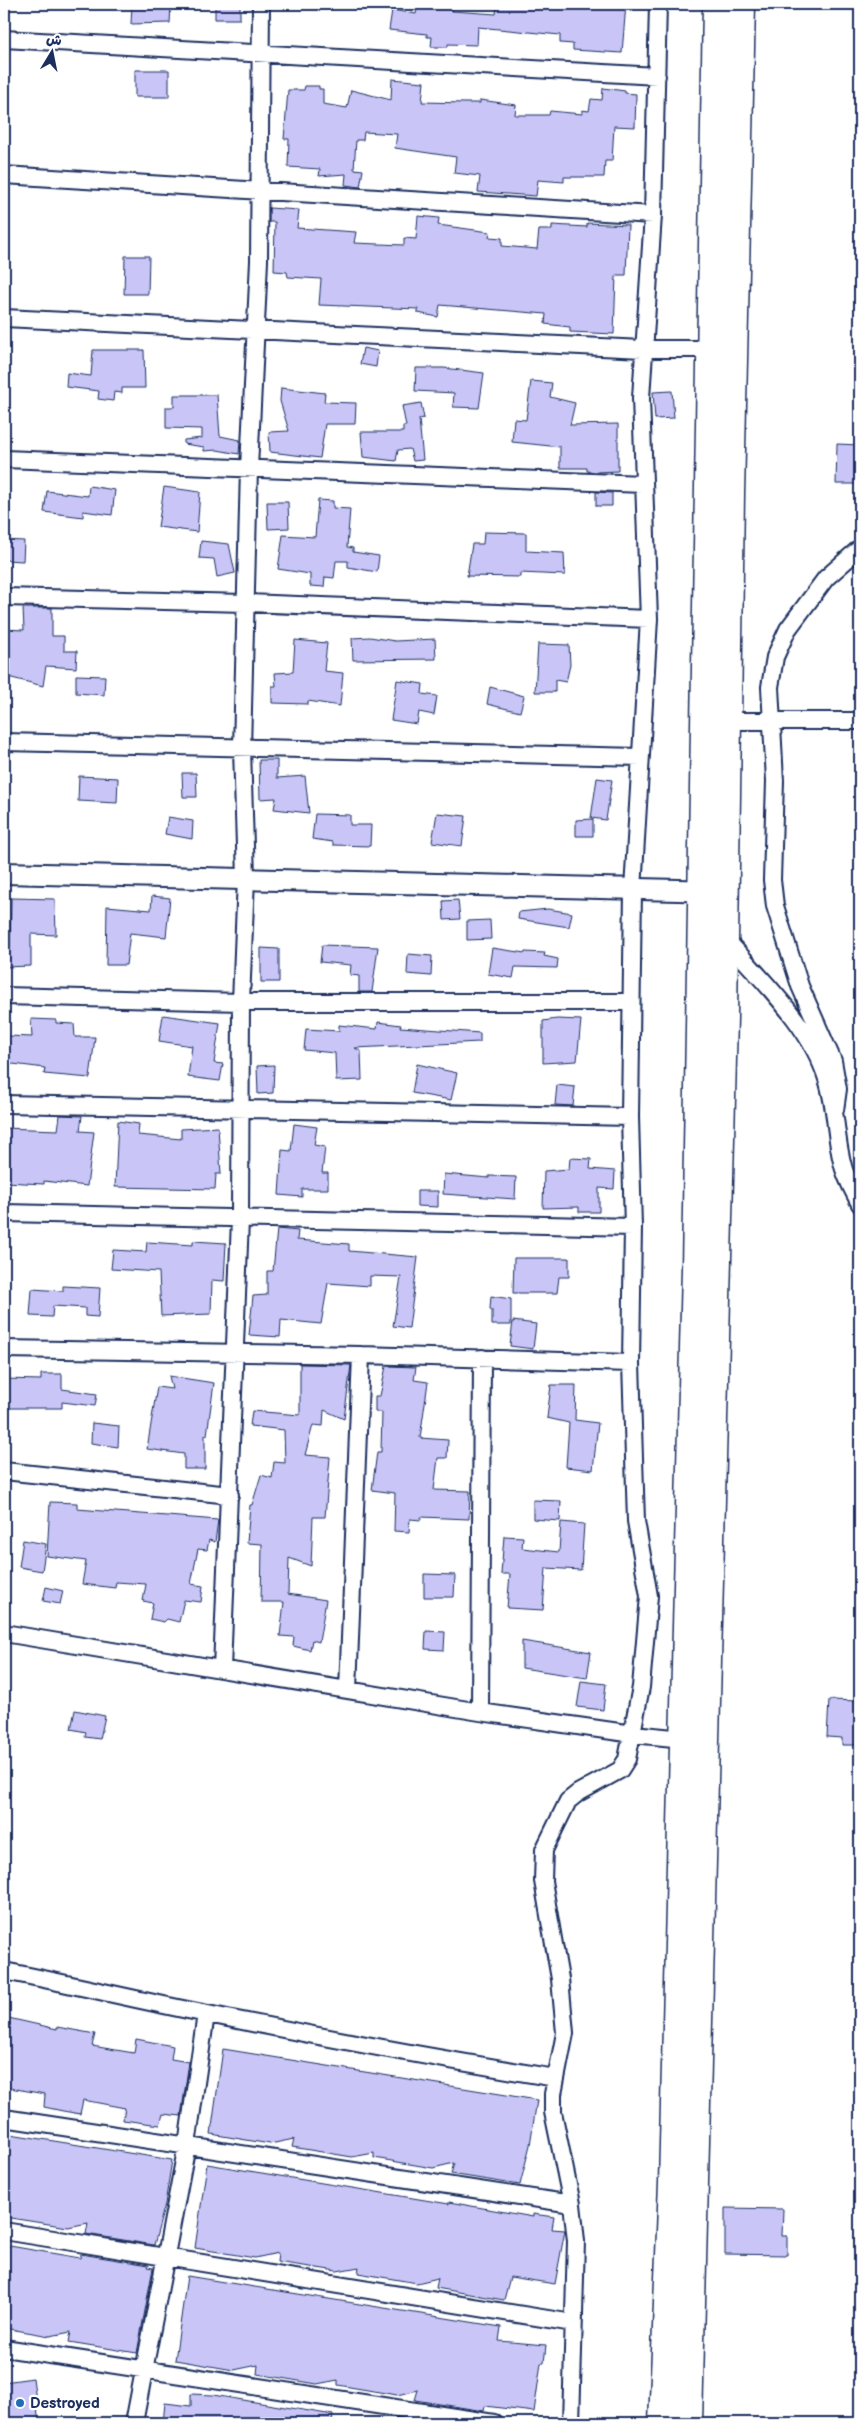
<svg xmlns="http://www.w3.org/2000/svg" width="864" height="2427" font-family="'Balsamiq Sans','Playpen Sans Arabic',sans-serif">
<rect width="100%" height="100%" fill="#fff"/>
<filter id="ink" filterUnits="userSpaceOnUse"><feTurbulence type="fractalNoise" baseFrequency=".02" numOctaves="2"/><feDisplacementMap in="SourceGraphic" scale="10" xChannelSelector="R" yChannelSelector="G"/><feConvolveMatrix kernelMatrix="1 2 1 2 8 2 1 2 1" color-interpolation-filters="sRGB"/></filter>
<g filter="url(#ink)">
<path fill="#c9c5f7" stroke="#1b2f5e" d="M132 4H171L170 23 131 24Z
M215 4H240V19H215Z
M433 4H453L452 11 496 14 497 4H532L567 9 582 8V4H626L622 53 573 50V44L560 43V35L478 27 477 45 448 44V47H431L432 37H427V34L389 30 392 10 416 14 417 8 432 9Z
M135 70H169V97H135Z
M392 79 424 82 422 102 465 103H480V100L516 105 515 115H549L550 111 582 114V110L589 111 591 99 602 100 603 88 625 91V93L636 94 635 127 614 126 612 161H605L604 177H564V182L538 180 536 196 478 192 480 176 454 173 456 157 395 148 397 134 364 132 363 140H356L354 169 363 170 360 187 345 185 346 174 319 176 320 169 288 167 289 139H284L288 90H304L305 86H319V89H323V104L347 108 351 90 391 100Z
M269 208 299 210 297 228 356 232 354 243 404 245V238L416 239 418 216 439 218 438 225 490 232 489 237 502 238V246L537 249 539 230H552V225L587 227V223L628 225 626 275H616L614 334 570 332V327L545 324 546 314 440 305 438 317 418 313V309L319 305 321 279 288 277 287 272 274 271 275 222H269Z
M125 256H149L148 294H124Z
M363 348 378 351 376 367 360 364Z
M93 350H144L145 388H122V393L114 392 113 401 98 399 99 391 66 387 67 373 91 376Z
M416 368H444L484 373 479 408 453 407 454 393 415 391Z
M531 381 552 383 550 397 575 403 570 425 618 424V471L596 472 587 471V468H560V447L512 442 514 419 526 420Z
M281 388 325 393 324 402 356 403 355 424H325L320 458 270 452 269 432 289 431 280 401Z
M672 391 674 418 655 419 653 392Z
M174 395H217L220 436 240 440 239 454 217 450 204 451V447L184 444V440L202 438V429L166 428V407H174Z
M421 403 424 418 419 419 423 460 413 461 410 449 398 450 396 461 363 457 361 432H403V426H406L402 406Z
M837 444 860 445V484H836Z
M89 486 115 490 112 515 83 511V517L44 512 47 491 88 496Z
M164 487 200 492 197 532 158 527Z
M596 492 612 493V506H596Z
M318 500 333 501V508L350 509 347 547 353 548V552L379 556 377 572 348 567V561H336L334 578 325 577 324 587 310 586V574L278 569 283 535 315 537Z
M267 502H288L289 528 268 529Z
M484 532 526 533V551L564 553 565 575 520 573V577L467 576 472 544H483Z
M4 540 24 541 23 561 4 560Z
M201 541 229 544 235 573 217 577 214 559 199 558Z
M23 608H52V636H64V651H77L76 668 46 666 43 686 4 676 10 648H4V629L24 630Z
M370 637 395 641 435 639 436 659 353 660 352 638Z
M295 640 327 643 324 671 343 673 340 706 308 701V704L272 703V686H276L275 673 293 672Z
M538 644 569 645 570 665 566 682 555 680V692H535Z
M76 675 105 676 104 695 76 693Z
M397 680 423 684 422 694 437 696 434 715 419 712 417 724 391 720Z
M490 687 524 696 520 712 487 704Z
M259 760H277V778L305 776 309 813 274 809 276 798 260 799Z
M182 773H196L197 797H183Z
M79 776 118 778 117 803 78 801Z
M597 778 612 780 606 820 591 818Z
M437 813 466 816 462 846 432 842Z
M315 814 350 815V825H371L370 846 333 845V842L312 839Z
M168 817 193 821 192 839 165 834Z
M593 819V836H576V820Z
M152 896 170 898 166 937 130 933 126 965H106L107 906 151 910Z
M11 898 55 899 56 935 31 934V966L4 967V949L10 948Z
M458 900 460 919 444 920 443 901Z
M548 909 572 913 569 927 518 919 519 912Z
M490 920 491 939 467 940V921Z
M322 945 378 947 372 992H359V976L350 975 351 965 320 962Z
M261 948 279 949V982H261Z
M492 948 525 953V952L545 953 544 956 558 959 557 968 515 967 513 978 488 974Z
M408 954 432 956 431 976 407 974Z
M163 1015 220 1023 214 1063 223 1064 220 1081 188 1077 192 1046 159 1041Z
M31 1019 56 1020V1023L74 1024 75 1037H95L90 1078 44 1074 45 1068 5 1063 7 1036 32 1037Z
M557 1019 581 1020 577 1061 543 1063V1021Z
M378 1022 401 1025 400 1027 480 1033V1042L355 1048 361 1051 362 1080 336 1081 335 1053 304 1050 306 1029 339 1031V1025L377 1029Z
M417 1064 457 1073 451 1100 412 1093Z
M274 1065 273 1093 258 1094 257 1066Z
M557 1085 575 1087 573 1106 555 1105Z
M60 1115 82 1116 80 1131 94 1132 87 1186 44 1181V1184L4 1182V1128L58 1130Z
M118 1121 139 1124 138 1135 181 1139V1129L218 1127 221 1174H216L215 1189 115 1187Z
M294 1124 317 1127 314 1145 325 1147 322 1173H328V1189H302V1197L279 1195 282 1150 291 1151Z
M570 1158 591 1159 590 1169 615 1171 614 1189 599 1188V1212H579V1207L543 1208 544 1171 569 1169Z
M444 1174 489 1178V1176L516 1177 515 1199 443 1194Z
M417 1191H438V1207L417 1206Z
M277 1229 298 1231 297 1240 349 1244V1251L418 1257 409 1328 393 1326 401 1277 370 1276V1286L328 1283 321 1324 281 1320 280 1337 249 1335 253 1296 267 1295V1271H273Z
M193 1241 226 1243 224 1281 212 1280 211 1314 161 1316 159 1272 111 1269 113 1250 146 1252 147 1242 193 1245Z
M514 1258H569V1277H559L557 1293H513Z
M63 1286 100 1288 98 1317 85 1316V1308L53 1306 52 1317 30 1316 32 1289 63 1291Z
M491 1296 511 1299V1325H492V1310L490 1309Z
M513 1321 536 1324 533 1349 510 1346Z
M300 1364 351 1365 344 1419 324 1410 323 1426 313 1425 305 1455 330 1457 325 1517H313L311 1566 289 1558 288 1594 326 1600 319 1642 312 1640 310 1650 293 1646 294 1637 280 1636 284 1602H261L262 1544 247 1543 250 1505H252L261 1475 272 1478 274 1462 285 1463 284 1430 250 1426 252 1411 300 1415Z
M386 1366 416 1367 414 1380 428 1382 420 1438 448 1440 447 1458H438L434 1490 470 1491 469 1519 421 1517V1520L410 1519 409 1532 394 1531 395 1493 372 1490 377 1452H381L382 1412H375V1396H380Z
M41 1374H62V1389L97 1394 95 1406 62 1402V1408H9V1404H4V1379L41 1380Z
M169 1376 214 1383 207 1435H205V1469H184V1454L147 1449 157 1387 172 1389Z
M551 1385H576L575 1420 598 1423 593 1470 566 1467 569 1423 547 1418Z
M92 1423 119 1426 118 1447 91 1443Z
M533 1500 561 1501 560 1521 533 1519Z
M50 1502 77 1503V1509L218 1520 215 1542 209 1540 207 1550 198 1549 191 1584 203 1586 201 1602 184 1600 179 1622 167 1619 164 1622 150 1619 153 1603 143 1601 146 1584 116 1582 115 1588 82 1584 86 1561 47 1556Z
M561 1522 584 1524 581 1570 546 1568 543 1610 507 1608 510 1574H501L504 1536 523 1537 522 1548 559 1552Z
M23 1540 46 1544 42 1571 19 1567Z
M424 1574 455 1575 454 1597H424Z
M46 1587 63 1591 60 1604 43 1601Z
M426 1631 445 1632 444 1650 425 1649Z
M522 1641 591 1652 587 1678 522 1668Z
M581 1681 606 1684 603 1710 577 1707Z
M829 1700 860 1701V1745H842V1738L827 1737Z
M75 1710 105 1716 100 1739 85 1737 86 1732 71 1729Z
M4 2017 57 2029V2027L95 2034 92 2046 134 2053 136 2039 173 2046 171 2059 189 2062 181 2116 163 2114 160 2125 123 2120 125 2108 83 2100 80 2114 63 2111 44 2107 45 2094 4 2087Z
M223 2049 537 2100 530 2145 520 2185 451 2174 454 2163 433 2168 374 2158V2153L352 2157 292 2147 294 2139 270 2144 211 2134Z
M4 2133 172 2160 165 2204 154 2245 86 2234 88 2223 68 2227 4 2217Z
M207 2164 449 2204V2202L533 2217V2214L554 2217 552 2229 565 2230 555 2284 510 2277 504 2300 436 2288 438 2278 417 2283 358 2273 359 2267 337 2271 277 2262 278 2253 255 2258 195 2248Z
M725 2208 783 2209 782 2236H787V2255L725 2254Z
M4 2245 80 2258 81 2254 149 2265 148 2267 153 2268 137 2353 69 2342 71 2332 50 2336 4 2328Z
M187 2276 501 2327 499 2341 546 2345 544 2363H541L534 2412 485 2406 484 2411 415 2400 418 2390 397 2395 338 2385V2380L317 2384 257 2374 258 2365 234 2370 175 2360Z
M33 2378 39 2423H4V2382Z
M191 2394 213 2395 333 2415 332 2423H163L165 2403 191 2406Z"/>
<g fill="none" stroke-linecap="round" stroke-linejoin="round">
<g stroke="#1b2f5e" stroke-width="20">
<path id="minor" d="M4 39 657 76
M4 175 653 215
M4 318 643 349H712
M4 459 643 484
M4 597 245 603 649 619
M728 721H860
M4 742 641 757
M724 937C760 979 810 1024 827 1079 836 1106 835 1134 842 1162 845 1177 853 1190 860 1204
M4 996 241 1002H631
M4 1104 630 1117
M835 1110 838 1089 833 1061 800 986 775 906 772 880 775 781 770 687 775 657 788 629 826 578 860 548
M4 1213 633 1227
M4 1349 361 1355 631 1363
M4 1471 230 1495
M4 1633 480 1712 633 1734 684 1739
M222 1669 240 1220 241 1002 246 878 242 749 249 468 259 261 261 4
M348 1690 361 1355
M480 1712 482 1358
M4 1971C72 1984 140 2001 208 2014 324 2038 439 2059 556 2078
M4 2118 572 2204
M4 2231 573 2323
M4 2348 494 2423
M134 2423 187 2145 206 2014
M571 2423 576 2241 572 2204 553 2112V2094L565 2033 560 1979 543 1881 544 1850 568 1801 578 1793 620 1770 627 1759 641 1687 649 1596 636 1521 631 1363 633 1227 630 1117 633 890 649 619 641 398 653 215 658 4"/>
</g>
<g stroke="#1b2f5e" stroke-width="24">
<path id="tertiary" d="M4 873 717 891"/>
</g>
<g stroke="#1b2f5e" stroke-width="31">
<path id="trunk" d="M663 2423 673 2183 696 1269 717 4
M688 2423 723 1018 730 494 741 4"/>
</g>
<use href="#minor" stroke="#fff" stroke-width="16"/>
<use href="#tertiary" stroke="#fff" stroke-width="20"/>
<use href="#trunk" stroke="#fff" stroke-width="28"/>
</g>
</g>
<circle fill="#1f6fb2" stroke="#fff" stroke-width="2" cx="20" cy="2403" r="5"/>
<g text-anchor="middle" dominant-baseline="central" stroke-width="4.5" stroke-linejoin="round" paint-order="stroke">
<g font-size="15" font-weight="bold" fill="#1b2f5e" stroke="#fff" text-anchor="start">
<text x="30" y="2403">Destroyed</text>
</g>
</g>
<rect width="864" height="2427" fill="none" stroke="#fff" stroke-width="20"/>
<rect x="10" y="10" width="844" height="2407" fill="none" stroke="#1b2f5e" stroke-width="2" filter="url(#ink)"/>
<g transform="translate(52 52) rotate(10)" stroke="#ffffff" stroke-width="4" paint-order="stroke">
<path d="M0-4L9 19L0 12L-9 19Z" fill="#1b2f5e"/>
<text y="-8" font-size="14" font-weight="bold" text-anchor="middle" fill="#1b2f5e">ش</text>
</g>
</svg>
